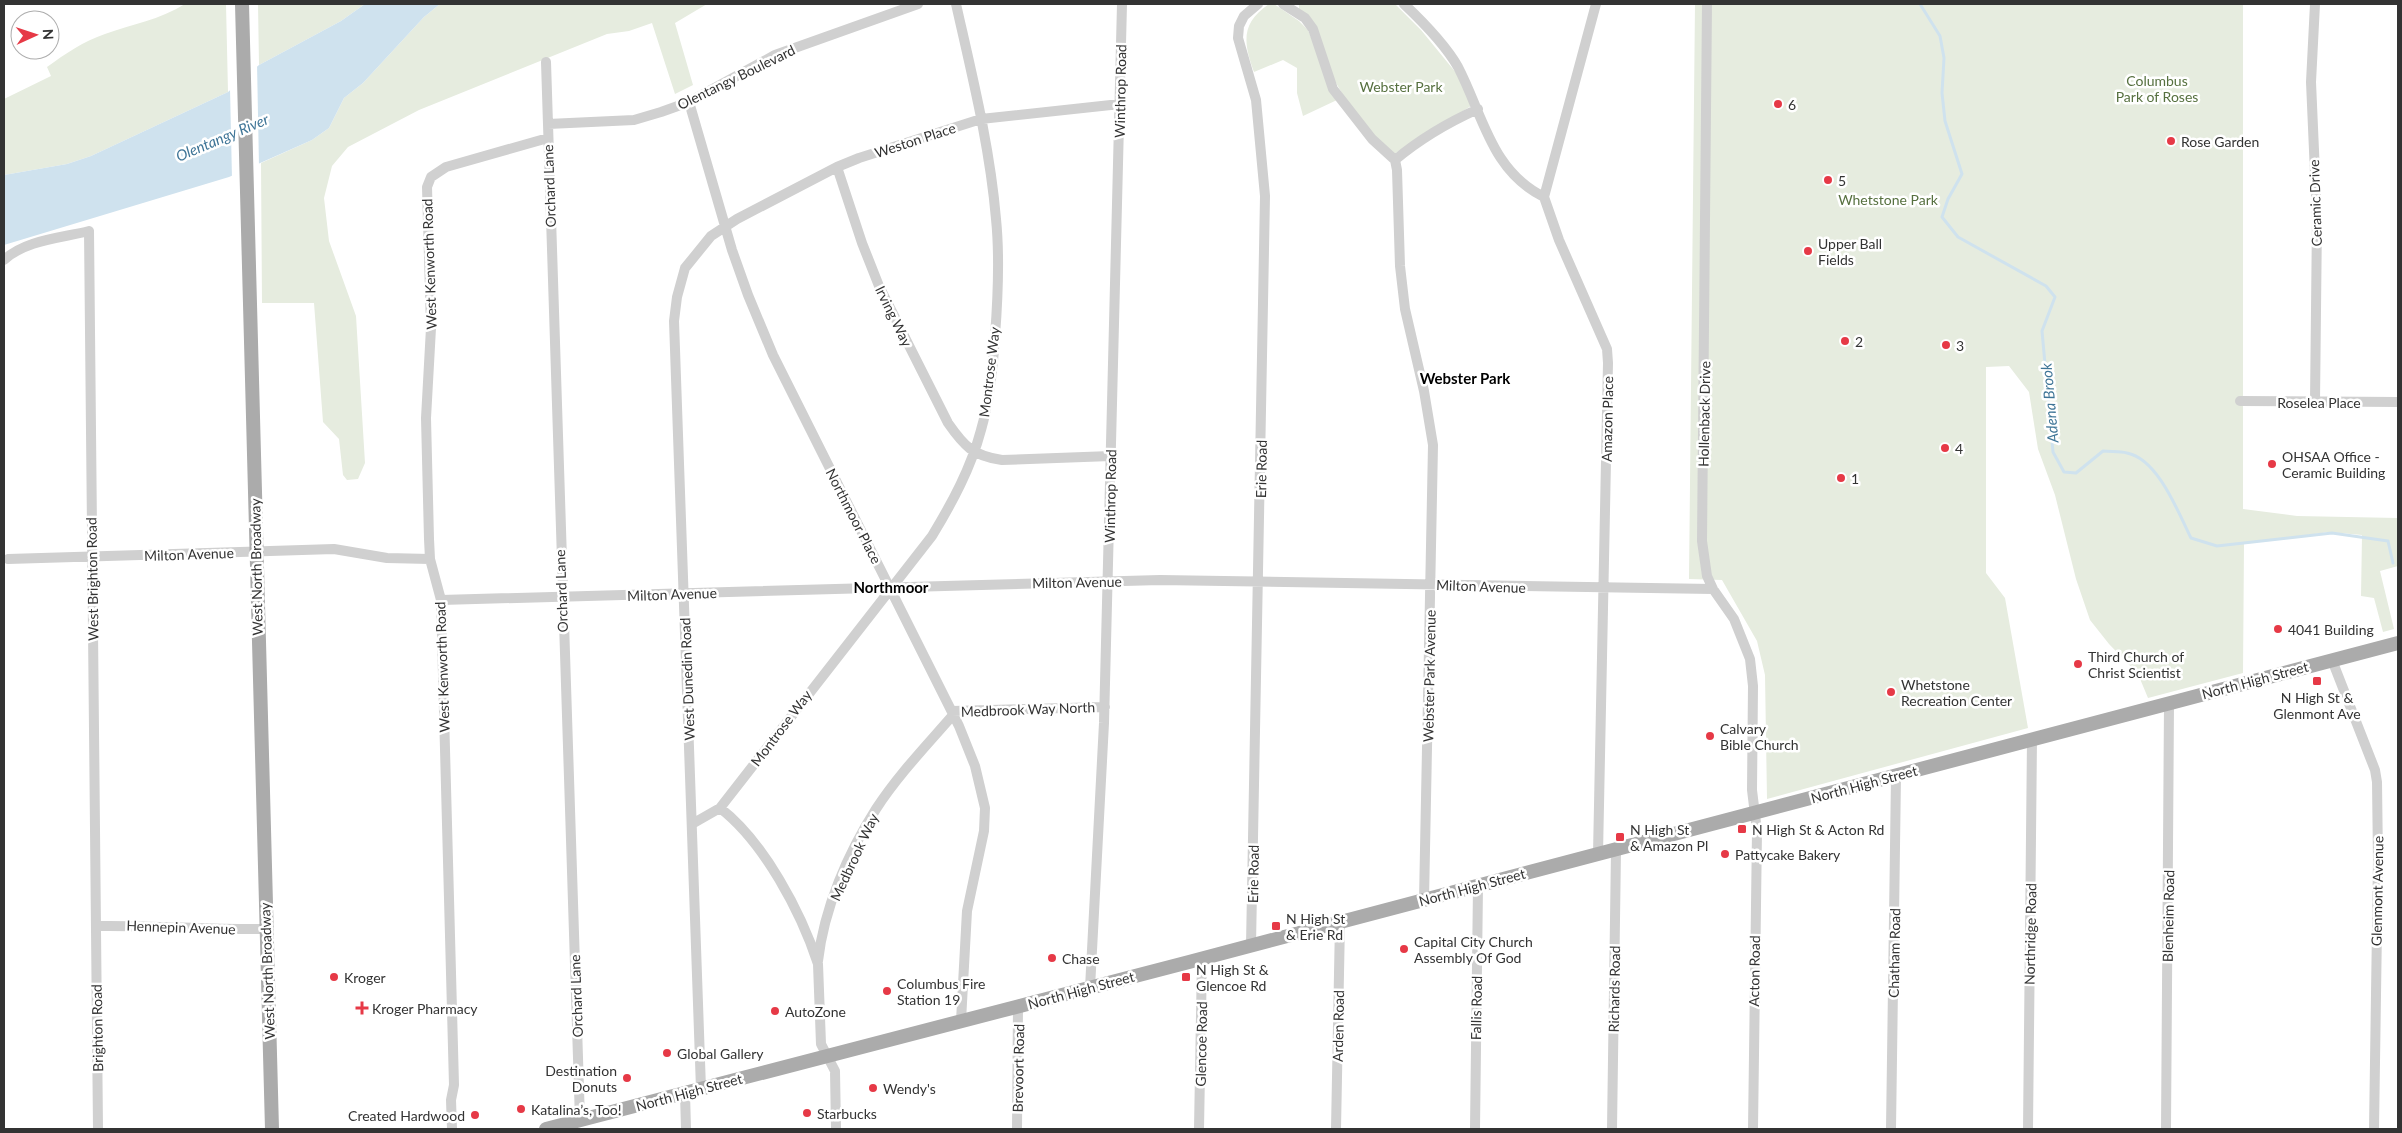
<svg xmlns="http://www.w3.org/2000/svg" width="2402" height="1133" font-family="Lato,sans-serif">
<rect width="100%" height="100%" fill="#fff"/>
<path fill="#e6ecdf" d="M185 4H226L228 92 91 156 67 164 4 175V99L51 76 47 67C65 54 84 41 105 34 133 24 159 20 185 4Z
M258 4H365L341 21 259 65Z
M440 4H707L675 23 693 85 675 94 652 23 629 31 607 34 419 110 348 147 332 166 324 198 329 241 356 316 365 463 358 479 347 480 343 475 339 439 323 422 314 303H262L261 163 312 140 329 128 344 98 363 83 424 17Z
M1269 4H1274L1299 21 1308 30 1337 100 1303 116 1297 93V68L1283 60 1254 72C1243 42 1241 23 1269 4Z
M1299 4H1395L1421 30 1457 74 1471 106 1394 154C1350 122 1323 58 1299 10Z
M1695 4H2243V509L2297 516 2398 518V566L2380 571 2394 629 2383 632 2374 598 2361 596 2362 535 2329 532 2244 544 2243 673 2148 698 2138 674 2109 644 2090 620 2076 579 2055 495 2038 449 2029 392 2009 366 1986 367V573L2005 598 2028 728 1767 799 1765 675 1757 641 1722 580 1689 579Z"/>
<path fill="#cfe2ee" d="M365 4H440L424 17 363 83 344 98 329 128 312 140 229 177 4 245V175L67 164 91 156 228 92 259 65 341 21Z"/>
<path fill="#fff" d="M257 63 259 167 232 179 230 88Z"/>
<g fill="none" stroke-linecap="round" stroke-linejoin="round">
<path stroke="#cfe2ee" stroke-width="3" d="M1920 4 1940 36 1944 58 1942 93 1945 121 1962 174 1948 199 1942 217 1958 237 2046 286 2055 297 2042 331 2053 452 2064 472 2076 473 2103 451C2111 452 2119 451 2127 453 2158 459 2178 512 2191 538L2217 546 2332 533 2388 541 2393 563"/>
<path stroke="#d0d0d0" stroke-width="10" d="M1283 4 1305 18 1313 29 1333 89 1372 139 1395 160 1397 170 1400 266 1405 309 1424 391 1433 445 1424 900
M1404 4C1423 22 1445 44 1458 67 1483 115 1491 171 1544 197
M1596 4 1544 197 1559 240 1607 349 1608 363 1598 854
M1707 4 1702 541 1707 576 1713 589 1734 619 1750 659 1753 686 1752 790 1757 831 1753 1129
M546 62 580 1120
M689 102 732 250 748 295 773 355 959 726 975 766 985 808 984 831 967 911 961 1021
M548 124 634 120 661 112 689 102 775 55 918 4
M1395 160C1420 139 1447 123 1478 109
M837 167 862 243 879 286 948 423C964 446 973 456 1002 460L1111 456
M4 260C25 240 61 238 89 231L98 1129
M2240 401 2398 402
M2315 402 2317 219 2311 82 2315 4
M8 559 334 549 387 558 430 559
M441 600 1160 580 1713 589
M2332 660 2375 770 2377 782 2378 861 2374 1129
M952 711 1105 707
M720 808C764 842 801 912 818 964L821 1044 835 1071 836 1129
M692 824 720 808 932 536C952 503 971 468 981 430 990 399 993 368 995 336 998 297 1000 258 996 219 990 147 972 75 956 4
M96 926C153 925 209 930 266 929
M1251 945 1265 196 1256 100 1238 38 1239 26 1244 16 1258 4
M818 961C824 908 848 853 876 809 898 775 927 745 953 715
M1090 988 1104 723 1122 4
M701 1089 674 321 677 297 685 268 711 236 737 219 837 167 859 158 981 119 1120 104
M685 1093 686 1129
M452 1129 451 1100 454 1085 441 600 430 559 429 539 426 418 431 328 427 187 431 177 446 167 548 138
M1017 1129 1018 1006
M1199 1129 1202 959
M1336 1129 1340 922
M1475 1129 1478 886
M1612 1129 1616 850
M1891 1129 1896 776
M2028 1129 2032 739
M2166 1129 2169 704"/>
<path stroke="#ababab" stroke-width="14" d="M242 4 272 1129
M546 1129 1189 962 2398 643"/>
</g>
<g fill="#e63946" stroke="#fff" stroke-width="2">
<circle cx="1778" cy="104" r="5"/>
<circle cx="2171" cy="141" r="5"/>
<circle cx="1828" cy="180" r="5"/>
<circle cx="1808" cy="251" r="5"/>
<circle cx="1845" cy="341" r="5"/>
<circle cx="1946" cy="345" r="5"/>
<circle cx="1945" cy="448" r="5"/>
<circle cx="2272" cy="464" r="5"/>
<circle cx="1841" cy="478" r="5"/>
<circle cx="2278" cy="629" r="5"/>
<circle cx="2078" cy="664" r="5"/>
<rect x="2312" y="676" width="10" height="10" rx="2.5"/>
<circle cx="1891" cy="692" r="5"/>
<circle cx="1710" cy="736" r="5"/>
<rect x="1737" y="824" width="10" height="10" rx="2.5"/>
<rect x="1615" y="832" width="10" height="10" rx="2.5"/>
<circle cx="1725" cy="854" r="5"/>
<rect x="1271" y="921" width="10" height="10" rx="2.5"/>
<circle cx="1404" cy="949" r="5"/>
<circle cx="1052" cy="958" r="5"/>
<circle cx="334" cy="977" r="5"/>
<rect x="1181" y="972" width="10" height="10" rx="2.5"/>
<circle cx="887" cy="991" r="5"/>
<path d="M359.5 1000.5h5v5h5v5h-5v5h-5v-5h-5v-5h5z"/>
<circle cx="775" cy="1011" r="5"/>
<circle cx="667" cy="1053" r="5"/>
<circle cx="627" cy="1078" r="5"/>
<circle cx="873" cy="1088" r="5"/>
<circle cx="521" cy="1109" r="5"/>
<circle cx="807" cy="1113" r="5"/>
<circle cx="475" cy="1115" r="5"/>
</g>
<g text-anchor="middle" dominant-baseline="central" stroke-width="5" stroke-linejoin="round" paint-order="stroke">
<g font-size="14" fill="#333" stroke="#fff">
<text transform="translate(736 77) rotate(-26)">Olentangy Boulevard</text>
<text transform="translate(1120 91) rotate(-89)">Winthrop Road</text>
<text transform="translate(915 140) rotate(-18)">Weston Place</text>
<text transform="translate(549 186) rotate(-92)">Orchard Lane</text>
<text transform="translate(2315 203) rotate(-92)">Ceramic Drive</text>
<text transform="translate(429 264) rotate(-92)">West Kenworth Road</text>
<text transform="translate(894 316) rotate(64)">Irving Way</text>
<text transform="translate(989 372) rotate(-83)">Montrose Way</text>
<text x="2319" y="402">Roselea Place</text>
<text transform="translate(1704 414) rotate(-89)">Hollenback Drive</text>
<text transform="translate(1607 419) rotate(-89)">Amazon Place</text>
<text transform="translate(1261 469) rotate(-89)">Erie Road</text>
<text transform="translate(1110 496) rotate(-89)">Winthrop Road</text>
<text transform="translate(854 516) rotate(63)">Northmoor Place</text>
<text transform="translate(189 554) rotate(-2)">Milton Avenue</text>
<text transform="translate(256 567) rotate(-91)">West North Broadway</text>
<text transform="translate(92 579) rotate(-91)">West Brighton Road</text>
<text transform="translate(1077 582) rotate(-1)">Milton Avenue</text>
<text transform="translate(1481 586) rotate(2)">Milton Avenue</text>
<text transform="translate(561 591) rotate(-92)">Orchard Lane</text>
<text transform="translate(672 594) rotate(-2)">Milton Avenue</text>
<text transform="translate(442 667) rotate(-92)">West Kenworth Road</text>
<text transform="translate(1429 676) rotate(-89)">Webster Park Avenue</text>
<text transform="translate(687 679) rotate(-92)">West Dunedin Road</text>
<text transform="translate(2255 680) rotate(-15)">North High Street</text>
<text transform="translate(1028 709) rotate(-2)">Medbrook Way North</text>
<text transform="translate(781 728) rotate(-53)">Montrose Way</text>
<text transform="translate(1864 784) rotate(-15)">North High Street</text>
<text transform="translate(854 857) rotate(-65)">Medbrook Way</text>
<text transform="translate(1253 874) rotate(-89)">Erie Road</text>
<text transform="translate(1472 887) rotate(-15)">North High Street</text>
<text transform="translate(2377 891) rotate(-89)">Glenmont Avenue</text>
<text transform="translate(2168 916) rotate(-89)">Blenheim Road</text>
<text transform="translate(181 927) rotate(2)">Hennepin Avenue</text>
<text transform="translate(2030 934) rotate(-89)">Northridge Road</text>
<text transform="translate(1894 953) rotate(-89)">Chatham Road</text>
<text transform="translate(267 971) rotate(-92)">West North Broadway</text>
<text transform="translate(1754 971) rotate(-89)">Acton Road</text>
<text transform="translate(1614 989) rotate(-89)">Richards Road</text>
<text transform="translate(1081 990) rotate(-15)">North High Street</text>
<text transform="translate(576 996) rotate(-92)">Orchard Lane</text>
<text transform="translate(1476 1008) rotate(-89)">Fallis Road</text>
<text transform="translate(1338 1026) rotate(-89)">Arden Road</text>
<text transform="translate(97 1028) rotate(-91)">Brighton Road</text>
<text transform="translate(1201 1044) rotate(-89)">Glencoe Road</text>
<text transform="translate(1018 1068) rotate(-89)">Brevoort Road</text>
<text transform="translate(689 1092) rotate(-15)">North High Street</text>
</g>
<g font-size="14" fill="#56703f" stroke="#fff">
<text x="2157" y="80">Columbus<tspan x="2157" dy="16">Park of Roses</tspan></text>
<text x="1401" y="86">Webster Park</text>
<text x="1888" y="199">Whetstone Park</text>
</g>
<g font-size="14" fill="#333" stroke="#fff" text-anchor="start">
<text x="1788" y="104">6</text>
<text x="2181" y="141">Rose Garden</text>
<text x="1838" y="180">5</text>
<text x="1818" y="243">Upper Ball<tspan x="1818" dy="16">Fields</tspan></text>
<text x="1855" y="341">2</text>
<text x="1956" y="345">3</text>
<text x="1955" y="448">4</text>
<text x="2282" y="456">OHSAA Office -<tspan x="2282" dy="16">Ceramic Building</tspan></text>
<text x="1851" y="478">1</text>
<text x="2288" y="629">4041 Building</text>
<text x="2088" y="656">Third Church of<tspan x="2088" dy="16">Christ Scientist</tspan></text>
<text x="1901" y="684">Whetstone<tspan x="1901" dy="16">Recreation Center</tspan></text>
<text x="2317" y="697" text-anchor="middle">N High St &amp;<tspan x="2317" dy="16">Glenmont Ave</tspan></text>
<text x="1720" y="728">Calvary<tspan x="1720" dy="16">Bible Church</tspan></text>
<text x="1630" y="829">N High St<tspan x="1630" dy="16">&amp; Amazon Pl</tspan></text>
<text x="1752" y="829">N High St &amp; Acton Rd</text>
<text x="1735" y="854">Pattycake Bakery</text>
<text x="1286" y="918">N High St<tspan x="1286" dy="16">&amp; Erie Rd</tspan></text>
<text x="1414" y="941">Capital City Church<tspan x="1414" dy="16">Assembly Of God</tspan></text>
<text x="1062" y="958">Chase</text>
<text x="1196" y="969">N High St &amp;<tspan x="1196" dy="16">Glencoe Rd</tspan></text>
<text x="344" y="977">Kroger</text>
<text x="897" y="983">Columbus Fire<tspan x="897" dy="16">Station 19</tspan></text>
<text x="372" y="1008">Kroger Pharmacy</text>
<text x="785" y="1011">AutoZone</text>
<text x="677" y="1053">Global Gallery</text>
<text x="617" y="1070" text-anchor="end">Destination<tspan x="617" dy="16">Donuts</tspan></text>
<text x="883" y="1088">Wendy's</text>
<text x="531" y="1109">Katalina’s, Too!</text>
<text x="817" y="1113">Starbucks</text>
<text x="465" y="1115" text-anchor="end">Created Hardwood</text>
</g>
<g font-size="15" font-style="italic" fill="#3f7597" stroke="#fff">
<text transform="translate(222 137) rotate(-23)">Olentangy River</text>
<text transform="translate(2049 403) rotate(-95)">Adena Brook</text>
</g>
<g font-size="15" font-weight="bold" fill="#000" stroke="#fff">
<text x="1465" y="378">Webster Park</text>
<text x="891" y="587">Northmoor</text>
</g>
</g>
<rect width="2402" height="1133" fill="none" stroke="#333333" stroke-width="10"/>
<g transform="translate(35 35) rotate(87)"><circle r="24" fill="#ffffff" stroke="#adadad"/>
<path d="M0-4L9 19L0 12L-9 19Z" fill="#e63946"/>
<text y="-8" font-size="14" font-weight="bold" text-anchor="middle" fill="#333333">N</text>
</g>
</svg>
